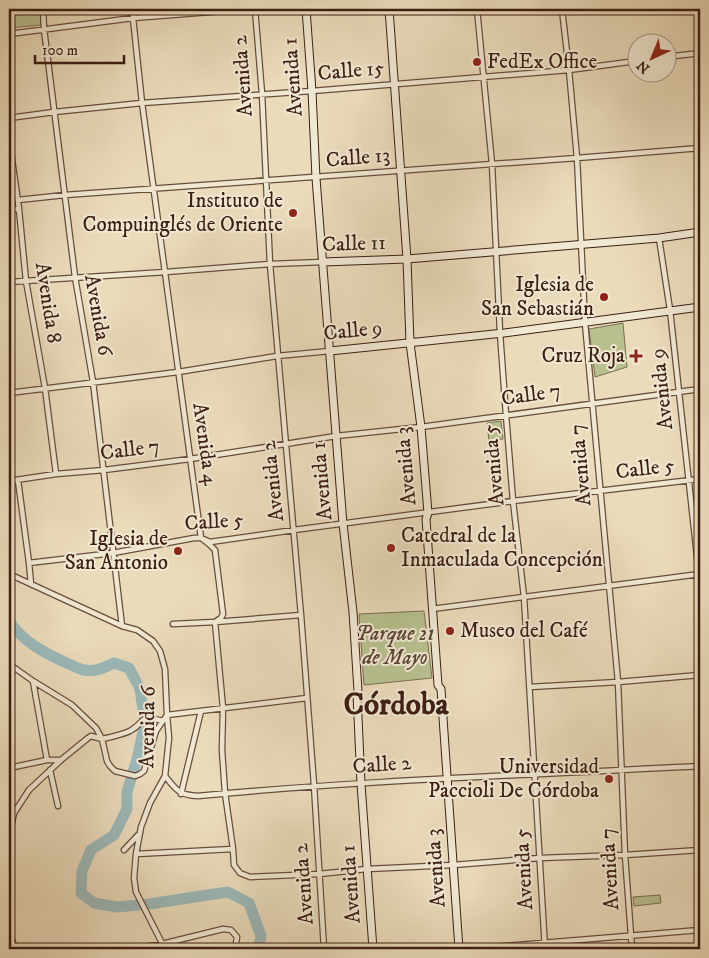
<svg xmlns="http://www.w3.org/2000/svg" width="709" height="958" font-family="'IM FELL DW Pica',serif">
<rect width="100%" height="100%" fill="#eadbbb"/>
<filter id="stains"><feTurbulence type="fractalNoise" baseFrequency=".004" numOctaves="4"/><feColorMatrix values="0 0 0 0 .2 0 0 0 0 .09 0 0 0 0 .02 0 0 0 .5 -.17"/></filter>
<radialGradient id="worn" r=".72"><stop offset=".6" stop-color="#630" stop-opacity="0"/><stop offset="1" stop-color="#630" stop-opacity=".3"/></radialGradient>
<path fill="#b8c090" stroke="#7a6f52" d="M9 9H40L41 25 9 28Z
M623 323 627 367 595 377 589 329Z
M501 421 503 439 489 441 487 423Z
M424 611 432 678 364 685 359 614Z
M660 895 661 903 634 906 633 897Z"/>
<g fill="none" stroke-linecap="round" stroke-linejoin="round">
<path stroke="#9bb9b9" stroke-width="11" d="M9 621C23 642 46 654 69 664 74 666 79 669 84 670 95 672 104 668 114 663L129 668 140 689 145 723 137 759 127 792V809L114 835 91 850 82 871 81 893 94 903 117 907 149 904 228 892 249 903 261 936 258 949"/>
<g stroke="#684d3d" stroke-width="7">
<path id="street" d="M43 9 44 29 75 277 93 382 122 626
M133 9V18L142 103 201 538 209 544 215 550 223 614 221 618 215 622 223 708 222 750 225 793 233 849 234 865 240 873 250 877 319 874 367 869 453 865 540 858 625 855 700 850
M255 9 262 94 270 264 301 615 314 785 324 949
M477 9 492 164 500 333 506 415 513 501 524 597 545 949
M562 9 569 70 577 158 585 323 618 682 625 855 632 949
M9 34 133 18 249 9
M666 57 700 53
M9 118 54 112 142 103 312 91 569 70 636 61
M9 138 19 209 26 281 45 388 56 474
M18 200 65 195 577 158 700 148
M9 210 19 209
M659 238 670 310 699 574 700 598
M9 282 166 272 270 264 323 262
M9 393 178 372 277 356 330 351
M18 480 29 563 31 584
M9 481 56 474 104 470 190 459 336 436 421 427 700 389
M29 563 113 553 194 538H201L210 542 294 530 513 501 700 479
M9 574 122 626 137 630 153 641 160 651 165 669 167 715 169 738 165 776 150 803 141 827 136 854 134 878 136 892 165 949
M432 609 700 574
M173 624 215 622 301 615
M9 664 33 681 72 705 96 728 102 739 107 761 110 766 115 771 135 776 140 774 144 771 156 731 167 715 307 698
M33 681 47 760
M530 687 618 682 700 675
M102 739C111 737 121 735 130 731 148 721 137 714 163 721
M9 768 47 760H61
M50 770 58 806
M165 776C176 790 179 795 198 796 365 780 533 775 700 766
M181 794 201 711
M9 836 14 813 29 790 61 760 88 738 91 736 102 739
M124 850 140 833
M136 854 233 849
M9 930 15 949
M133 949 162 944 223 929 231 930 237 937 235 949
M469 949 700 930"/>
</g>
<g stroke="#3c1e13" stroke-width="9">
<path id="secondary" d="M306 9 312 91 316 178 343 524 353 612 358 691 357 694 361 784 373 949
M389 9 407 259 410 343 421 427 428 513 426 519 438 685 441 689 459 949
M323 262 407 259 659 238 700 232
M330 351 504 333 700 307"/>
</g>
<use href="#street" stroke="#f1e8d3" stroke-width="4.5"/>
<use href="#secondary" stroke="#f1e8d3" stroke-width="7"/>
</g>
<g fill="#8f2418" stroke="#f1e8d3" stroke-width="2">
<circle cx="477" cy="62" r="5"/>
<circle cx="293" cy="213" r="5"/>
<circle cx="604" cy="297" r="5"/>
<path d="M633.5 348.5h5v5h5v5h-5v5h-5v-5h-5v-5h5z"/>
<circle cx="391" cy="548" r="5"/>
<circle cx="178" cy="551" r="5"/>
<circle cx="450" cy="631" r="5"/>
<circle cx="609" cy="779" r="5"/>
</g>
<g text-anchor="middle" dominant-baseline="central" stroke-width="4" stroke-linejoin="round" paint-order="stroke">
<g font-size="21" fill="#3c1e13" stroke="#f1e8d3" text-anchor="end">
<text x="487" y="62" text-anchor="start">FedEx Office</text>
<text x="283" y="201">Instituto de<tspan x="283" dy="24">Compuinglés de Oriente</tspan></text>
<text x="594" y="285">Iglesia de<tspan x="594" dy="24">San Sebastián</tspan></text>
<text x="625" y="356">Cruz Roja</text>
<text x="401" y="536" text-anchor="start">Catedral de la<tspan x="401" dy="24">Inmaculada Concepción</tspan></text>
<text x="168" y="539">Iglesia de<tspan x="168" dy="24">San Antonio</tspan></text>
<text x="460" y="631" text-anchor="start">Museo del Café</text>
<text x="599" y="767">Universidad<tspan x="599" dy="24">Paccioli De Córdoba</tspan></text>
</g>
<g font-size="21" fill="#3c1e13" stroke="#f1e8d3">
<text transform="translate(351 71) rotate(-5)">Calle 15</text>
<text transform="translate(243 76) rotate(-94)">Avenida 2</text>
<text transform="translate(293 77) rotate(-94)">Avenida 1</text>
<text transform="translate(358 158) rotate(-5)">Calle 13</text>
<text transform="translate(354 244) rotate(-2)">Calle 11</text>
<text transform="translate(48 303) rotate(81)">Avenida 8</text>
<text transform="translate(98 315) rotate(80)">Avenida 6</text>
<text transform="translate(353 331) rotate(-6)">Calle 9</text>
<text transform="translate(662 389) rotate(-96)">Avenida 9</text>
<text transform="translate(531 395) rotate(-8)">Calle 7</text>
<text transform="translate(205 444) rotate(82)">Avenida 4</text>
<text transform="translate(130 450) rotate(-7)">Calle 7</text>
<text transform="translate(494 465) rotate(-95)">Avenida 5</text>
<text transform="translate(581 465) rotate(-95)">Avenida 7</text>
<text transform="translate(406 466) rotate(-95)">Avenida 3</text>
<text transform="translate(645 469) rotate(-7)">Calle 5</text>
<text transform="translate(273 481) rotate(-96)">Avenida 2</text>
<text transform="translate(322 481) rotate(-95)">Avenida 1</text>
<text transform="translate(214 522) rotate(-4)">Calle 5</text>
<text transform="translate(148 727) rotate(-89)">Avenida 6</text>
<text transform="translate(382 765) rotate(-4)">Calle 2</text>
<text transform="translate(436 868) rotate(-94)">Avenida 3</text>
<text transform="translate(524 869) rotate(-93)">Avenida 5</text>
<text transform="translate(610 869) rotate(-93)">Avenida 7</text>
<text transform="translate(304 884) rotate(-94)">Avenida 2</text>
<text transform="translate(351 884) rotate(-94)">Avenida 1</text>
</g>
<g font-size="21" font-style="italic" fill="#5b4632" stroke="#f1e8d3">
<text x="395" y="634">Parque 21<tspan x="395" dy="24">de Mayo</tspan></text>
</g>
<g font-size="31" font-weight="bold" fill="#3c1e13" stroke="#f1e8d3">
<text x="396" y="705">Córdoba</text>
</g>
</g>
<rect width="709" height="958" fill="none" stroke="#eadbbb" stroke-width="30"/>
<rect x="10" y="10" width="689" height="938" fill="none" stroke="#3c1e13" stroke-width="2.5"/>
<rect x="15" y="15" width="679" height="928" fill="none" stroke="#3c1e13"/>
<g transform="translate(652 58) rotate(224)"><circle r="24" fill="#f1e8d3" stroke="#a99786"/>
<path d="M0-4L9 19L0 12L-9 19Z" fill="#8f2418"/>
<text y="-8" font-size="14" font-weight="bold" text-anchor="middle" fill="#3c1e13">N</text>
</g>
<path d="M35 55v8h89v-8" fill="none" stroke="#3c1e13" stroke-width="2.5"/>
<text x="42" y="55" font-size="15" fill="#3c1e13" stroke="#f1e8d3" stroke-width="4" paint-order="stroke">100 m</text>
<rect width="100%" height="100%" filter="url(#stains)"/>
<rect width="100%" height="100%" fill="url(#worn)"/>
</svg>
